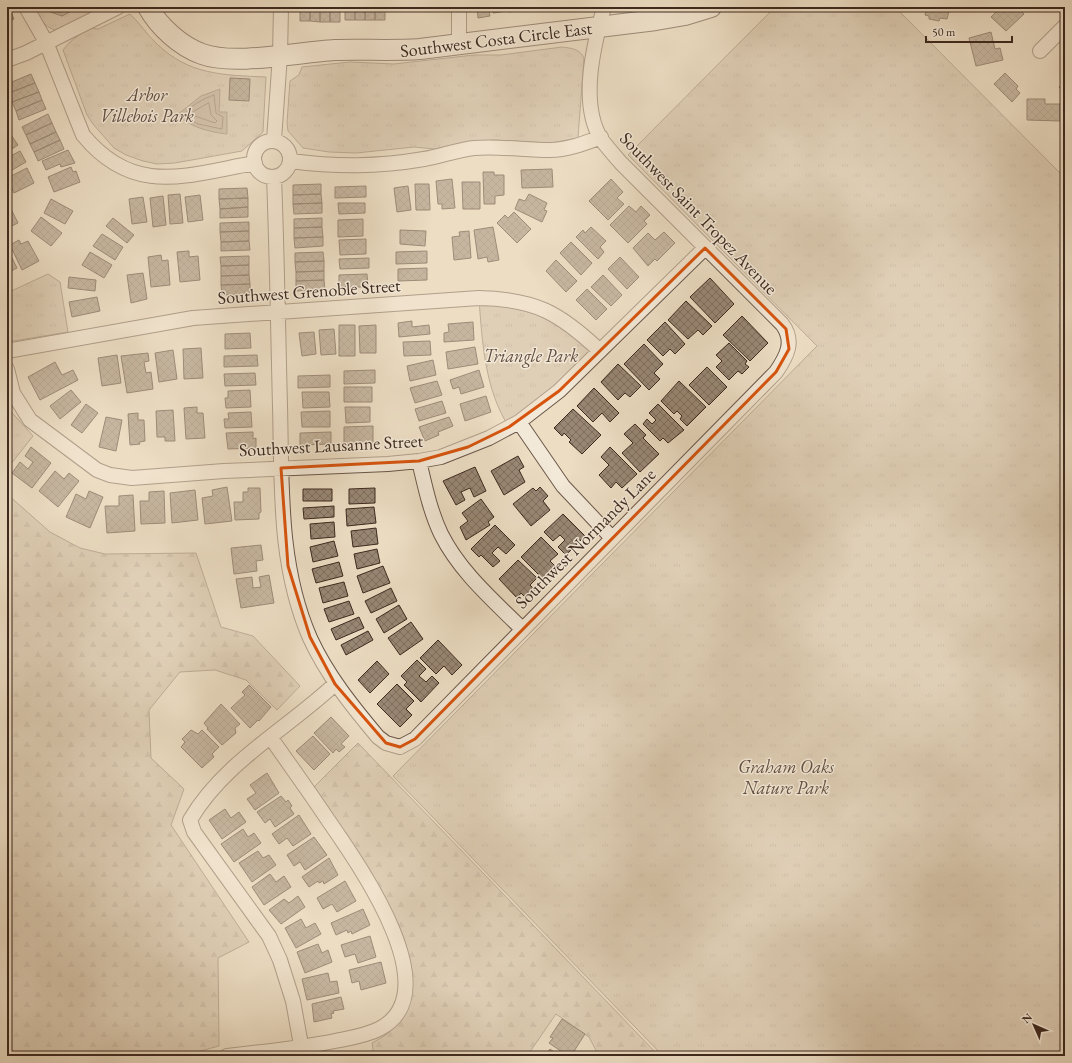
<svg xmlns="http://www.w3.org/2000/svg" width="1072" height="1063" font-family="'EB Garamond',serif">
<defs>
<pattern id="forest-firs" width="22" height="20" patternUnits="userSpaceOnUse"><rect width="22" height="20" fill="#cebea7"/><path d="M5 1l3.5 6h-7zM16 11l3.5 6h-7z" fill="#b2a38f"/></pattern>
<pattern id="park-tufts" width="24" height="20" patternUnits="userSpaceOnUse"><rect width="24" height="20" fill="#cebea7"/><path d="M3 7l-1-3M5 7V3M7 7l1-3M15 17l-1-3M17 17v-4M19 17l1-3" fill="none" stroke="#b2a38f"/></pattern>
<pattern id="building-cross-hatch" width="8" height="8" patternUnits="userSpaceOnUse"><rect width="8" height="8" fill="#988774"/><path d="M0 0l8 8M0 8l8-8" fill="none" stroke="#7d6e5f"/></pattern>
</defs>
<rect width="100%" height="100%" fill="#ecddc3"/>
<filter id="stains"><feTurbulence type="fractalNoise" baseFrequency=".005" numOctaves="4"/><feColorMatrix values="0 0 0 0 .2 0 0 0 0 .09 0 0 0 0 .02 0 0 0 .5 -.17"/></filter>
<radialGradient id="worn" r=".72"><stop offset=".6" stop-color="#630" stop-opacity="0"/><stop offset="1" stop-color="#630" stop-opacity=".3"/></radialGradient>
<path fill="url(#forest-firs)" stroke="#867463" d="M7 494 50 532 80 548 105 554 196 553 221 627 253 636 300 686 277 710 246 680 215 670 180 672 149 710 151 758 184 789 171 825 249 942 218 958 219 1046 182 1056H7V677L12 671 7 654Z
M358 743 659 1056H599L589 1037 556 1014 527 1056H374L372 1043 386 1035 403 1016 404 952 311 790Z"/>
<path fill="url(#park-tufts)" stroke="#867463" d="M35 7H104L55 30C43 26 40 18 35 7Z
M775 7H895L1065 178V1056H663L393 776 817 346 628 155Z
M130 14C140 23 147 35 157 44 189 75 223 75 266 77L263 132 242 151 175 163 157 164 143 161 126 155 114 148 93 124 87 115 63 50 70 42 88 28 98 29Z
M562 47C571 48 580 49 584 58L578 138 551 143 494 140 459 144 435 149 414 147 356 153 329 152 303 148 288 131 287 123 290 81 299 75 302 67 350 62 394 64 474 55H501Z
M48 274 60 282 68 332 7 342V293Z
M479 298 524 302 600 351 509 427C485 390 482 342 479 298Z
M7 407 33 436 7 469Z"/>
<path fill="#b1a08b" stroke="#837060" d="M220 89 219 112H227V134C208 132 191 127 177 115L201 96Z"/>
<g fill="none" stroke-linecap="round" stroke-linejoin="round">
<path stroke="#786455" stroke-width="1" d="M214 95 216 113 223 117 222 129 198 124 184 116C187 107 205 98 214 95Z
M209 103 211 115 217 121 215 123 192 115 193 112Z"/>
</g>
<path fill="url(#building-cross-hatch)" stroke="#3e291f" d="M46 7H79L62 16 48 11Z
M300 7H310V21H300Z
M310 7H320V22L310 21Z
M320 7H330V22H320Z
M330 7H340V22H330Z
M345 7H355V20H345Z
M355 7H365V20H355Z
M365 7H375V20H365Z
M375 7H385V20H375Z
M477 7H488L490 16 478 18Z
M492 7H506L507 11 493 13Z
M508 7H522V10L509 12Z
M927 7H950L947 19 940 18 939 21 929 19V16L925 15Z
M1001 7H1010L1012 9 1017 7 1024 14 1006 31 991 17Z
M1028 7H1038L1033 12Z
M7 9 10 10 14 19 7 23Z
M991 32 995 49 1000 48 1003 60 976 66 969 38Z
M1005 73 1018 86 1016 89 1020 93 1012 102 994 84Z
M31 74 35 83 9 93 7 84Z
M230 78 250 79 249 101 229 100Z
M1065 81V94L1059 87Z
M35 83 39 92 12 102 9 93Z
M39 92 42 100 16 111 12 102Z
M1027 99H1045V104H1060V121L1027 120Z
M42 100 46 109 19 120 16 111Z
M48 114 52 123 26 135 22 127Z
M52 123 56 132 30 144 26 135Z
M9 132 18 145 7 152V134Z
M56 132 60 140 34 152 30 144Z
M60 140 64 149 38 161 34 152Z
M68 150 75 163 61 167 60 164 46 170 42 161Z
M20 151 26 162 7 173V158Z
M71 167 73 172 76 171 80 182 54 192 48 177Z
M27 168 34 183 14 193 7 178Z
M552 169 553 187 522 188 521 170Z
M483 172H494V175H504V195L495 196V204H484Z
M452 179 455 208 442 209V204H438L436 181Z
M611 179 623 192 617 198 624 204 608 220 589 201Z
M462 182H480V209H463Z
M321 184V194L293 195V185Z
M415 184H429L430 210H416Z
M366 186V197L335 198V187Z
M408 186 411 210 397 212 394 188Z
M247 188 248 198 219 199V189Z
M180 194 183 223 170 224 168 195Z
M321 194 322 203 293 204V195Z
M529 194 547 203 544 210 547 211 542 222 515 209 519 199 525 201Z
M200 195 203 220 188 222 185 197Z
M163 196 166 225 153 227 150 198Z
M143 197 147 222 132 224 129 199Z
M248 198V207L220 209 219 199Z
M51 199 73 211 65 224 44 213Z
M7 201 18 223 7 228Z
M322 203V213L294 214 293 204Z
M338 203H365V213L339 214Z
M629 206 636 212 641 206 650 215 644 221 647 224 628 243 610 225Z
M248 207V217L220 218V209Z
M514 212 531 229 517 243 497 223 505 215 508 218Z
M41 217 62 233 51 246 31 231Z
M113 218 134 235 127 243 106 226Z
M322 218V227L294 228V219Z
M363 219V236L338 237V220Z
M249 222V231L220 232V223Z
M322 227 323 237 294 238V228Z
M493 227 499 260 488 262 487 257 478 259 474 230Z
M591 227 606 241 600 247 604 252 598 259 576 237 583 230 585 233Z
M400 230 426 231 425 246 400 244Z
M249 231V241L221 242 220 232Z
M469 231 471 258 454 260 452 237 460 236 459 232Z
M664 232 675 243 657 261 655 259 648 266 633 248 648 233 655 240Z
M102 234 123 247 115 260 93 246Z
M323 237V246L295 248 294 238Z
M366 239V254L340 255 339 240Z
M19 240 21 244 28 241 39 261 22 270 10 245Z
M249 241 250 250 221 251V242Z
M571 242 592 263 581 275 560 253Z
M7 248 17 268 7 273Z
M189 251V257L198 256 200 280 180 282 177 252Z
M427 251V263L396 264V252Z
M90 252 112 265 104 278 82 265Z
M323 252 324 261 295 262V253Z
M161 255 162 261 168 260 170 285 151 287 148 257Z
M249 256V265L221 266 220 257Z
M620 257 639 277 627 289 608 269Z
M369 258V268L340 269 339 259Z
M556 260 577 281 566 292 546 271Z
M324 261V271L296 272 295 262Z
M249 265V275L221 276V266Z
M427 268V280L398 281V269Z
M324 271V280L296 281V272Z
M143 273 147 299 131 303 127 275Z
M367 274 368 287H339V275Z
M249 275 250 284 221 285V276Z
M603 275 622 295 611 306 591 287Z
M69 277 96 280 95 291 68 288Z
M710 278 734 304 715 323 690 297Z
M324 280 325 290 296 291V281Z
M250 284V294L222 295 221 285Z
M587 289 607 309 596 320 576 300Z
M97 297 100 311 72 317 69 302Z
M686 301 712 326 703 335 698 330 688 339 668 320Z
M742 316 768 343 750 361 723 335Z
M412 321V327L429 325 430 334 399 337 398 323Z
M473 322 474 340 444 342V333L449 332 448 324Z
M665 322 685 344 675 354 670 349 663 356 647 340Z
M339 325H355V356H339Z
M376 325V353H360L359 326Z
M334 329 336 354 321 355 319 330Z
M314 332 316 354 302 356 299 333Z
M250 333 251 348 225 349V334Z
M430 341 431 355 404 356 403 342Z
M729 343 747 361 745 364 749 367 742 374 738 371 729 380 716 367 722 361 716 355Z
M644 344 663 364 654 373 660 379 649 390 624 364Z
M475 347 478 364 448 369 446 352Z
M201 348 203 378 184 379 183 349Z
M173 350 177 379 159 382 155 353Z
M148 353 149 361 144 362 146 373 151 372 153 389 127 393 121 356Z
M117 355 121 383 102 386 98 358Z
M257 355 258 366 224 367V356Z
M433 360 436 375 410 381 407 366Z
M55 362 62 375 73 370 78 380 40 400 28 377Z
M618 364 641 386 630 397 625 393 618 400 601 382Z
M707 367 727 387 709 405 689 385Z
M375 370V383L344 384V371Z
M479 370 484 387 461 394 459 387 453 389 450 380Z
M255 373 256 385 225 386 224 374Z
M330 375V387L298 388V376Z
M437 381 442 395 415 403 410 388Z
M679 381 706 407 687 426 680 419 682 416 677 411 674 414 661 401Z
M344 387H372V402H344Z
M594 388 619 413 610 422 602 413 593 422 577 406Z
M71 390 81 402 60 419 50 406Z
M250 390 251 407 226 408 225 398H228V391Z
M302 392H329L330 407 303 408Z
M486 396 491 412 465 421 460 404Z
M442 401 446 413 419 421 415 409Z
M86 404 98 413 82 433 71 425Z
M658 404 684 430 668 443 663 438 660 441 643 424 647 419 652 424 656 420 649 413Z
M197 407V413H203L205 438 186 439 184 408Z
M345 407H370V422L346 423Z
M573 409 601 435 582 454 569 442 571 440 564 433 562 436 554 428Z
M173 410 175 441H165V437H157L156 411Z
M330 411V427H302L301 412Z
M251 412 252 427 225 428 224 419H229L228 413Z
M138 413V420H144L145 441 139 442 140 444 130 445 128 414Z
M106 417 122 420 116 451 99 447Z
M449 417 453 426 438 432 439 435 425 441 419 427Z
M635 424 646 435 643 438 659 454 640 472 622 453 633 443 624 434Z
M373 426V443L344 444V427Z
M253 432V439L256 438V448L228 449 226 433Z
M331 432V444L300 445V433Z
M31 447 51 463 32 488 12 473 20 462 28 469 33 462 25 456Z
M610 447 637 474 622 488 616 482 611 488 599 475 609 465 601 457Z
M518 456 524 467 519 470 525 482 504 495 491 471Z
M475 467 486 491 474 497 470 488 461 492 465 500 456 505 443 481Z
M55 471 64 479 69 473 79 481 58 507 39 491Z
M227 487 232 521 205 524 202 498 213 496 212 490Z
M540 487 548 496 543 501 550 510 531 526 513 504 533 488 536 491Z
M248 488H260L261 512 259 513V519L235 520 234 502H243V492H248Z
M375 488V503L349 504V489Z
M303 489H332V501H303Z
M195 490 198 520 172 523 170 493Z
M89 491 103 497 90 528 66 517 76 494 86 499Z
M164 491 165 523 141 524 140 501H149V492Z
M133 495 135 531 107 533 105 506H119V496Z
M481 499 494 517 488 522 490 525 466 540 460 527 468 521 462 513Z
M334 506V517L304 519 303 508Z
M374 507 376 523 347 526 346 509Z
M563 514 585 536 566 555 558 547 565 540 560 535 553 541 544 532Z
M334 522 335 537 311 539 310 524Z
M495 525 515 545 506 554 498 547 492 553 500 561 493 567 481 555 479 557 471 549Z
M376 528 378 544 353 547 351 531Z
M541 537 558 554 550 561 556 567 544 580 521 557Z
M334 541 338 556 313 562 310 547Z
M261 545 263 560 256 561 257 571 234 574 231 548Z
M377 549 380 563 357 569 354 554Z
M518 560 537 578 530 585 535 590 526 598 521 593 517 598 499 579Z
M339 562 343 576 316 583 312 569Z
M383 566 390 583 363 593 357 576Z
M269 575 274 603 241 608 236 579 252 577 253 588 261 587 259 577Z
M344 582 348 596 323 603 319 588Z
M391 588 397 601 371 613 365 601Z
M349 601 354 614 329 622 324 609Z
M399 605 407 619 384 633 376 619Z
M359 617 364 628 336 640 331 629Z
M411 622 423 639 400 655 388 638Z
M368 631 373 640 346 655 341 645Z
M438 640 462 665 452 675 444 666 436 674 420 658Z
M417 660 426 669 419 676 426 682 432 676 439 683 421 702 404 685 407 682 401 676Z
M377 661 389 674 370 693 358 680Z
M397 684 414 701 406 709 412 715 400 727 377 704Z
M249 685 271 707 259 721 258 720 250 728 231 708 245 695 242 692Z
M221 704 240 724 235 728 236 733 222 745 207 729 208 728 204 723Z
M331 717 349 736 341 744 345 747 339 752 336 749 333 753 314 733Z
M191 730 198 734 202 730 219 747 212 754 214 757 202 768 181 747 185 742 182 739Z
M313 736 330 754 314 770 296 751Z
M267 773 279 793 255 810 247 799 256 793 250 785Z
M281 796 286 802 288 800 292 806 290 808 294 814 275 827 270 819 265 823 257 812Z
M225 809 231 818 239 812 246 822 222 839 209 820Z
M299 815 311 834 293 846 287 838 279 844 272 834Z
M243 829 248 837 254 833 261 843 234 862 221 844Z
M314 837 327 855 305 870 300 862 294 866 287 855Z
M258 851 263 858 269 855 276 865 252 882 239 863Z
M329 858 338 875 324 884 323 881 319 883 318 881 309 887 302 877Z
M270 874 276 882 284 876 291 887 264 905 252 887Z
M345 881 356 901 337 912 332 904 323 909 317 898Z
M298 896 305 907 281 924 269 910 284 899 289 903Z
M363 909 370 925 352 934 351 931 348 933 347 930 336 935 331 923Z
M301 919 306 928 315 923 321 934 296 948 285 928Z
M370 936 376 957 358 963 355 954 345 957 341 945Z
M318 944 322 953 328 950 332 962 305 973 297 952Z
M381 962 386 983 361 990 359 981 352 983 349 970Z
M328 973 330 982 337 981 339 993 307 1000 302 979Z
M341 997 344 1009 333 1011 334 1013 331 1014 332 1018 314 1022 312 1004Z
M562 1019 585 1034 571 1056H568L549 1043 553 1038 550 1037Z
M550 1049 560 1056H545Z
M372 1051 373 1056H361V1053Z"/>
<g fill="none" stroke-linecap="round" stroke-linejoin="round">
<g stroke="#6a5648" stroke-width="16">
<path id="street" d="M26 7 46 42 83 135C134 197 186 175 255 163
M459 7V44
M1040 51 1065 26
M7 60 26 53 118 7
M274 140 280 55 281 7
M254 159a18 18 0 1 1 36 0a18 18 0 1 1-36 0Z
M290 161C337 167 377 167 424 159 441 156 457 150 474 148 500 146 525 150 550 150 568 150 585 143 601 137
M274 177C277 253 278 330 280 406 282 484 278 565 310 638 327 675 352 706 378 737L386 743 400 747 415 739 776 372C787 356 795 341 782 324L621 163C614 155 607 147 601 139 579 103 594 44 604 7
M7 351 193 318 479 298C535 299 560 313 600 351
M7 369 13 393 30 420 97 470 110 475 132 478 224 471 388 464 419 461 441 457 489 438 519 422 559 391 705 248
M519 422 563 486 612 538
M419 461C425 486 430 511 441 534 460 572 493 600 522 629
M227 1056C263 1052 299 1048 335 1041 350 1038 365 1036 379 1029 452 992 354 858 326 817 308 790 289 764 271 738
M303 1056 293 1001 280 960 269 936 194 832 190 820C224 762 287 729 335 684"/>
</g>
<g stroke="#3e291f" stroke-width="22">
<path id="secondary" d="M148 7C154 18 162 27 171 35 180 43 191 50 202 54 235 66 298 52 335 50 363 49 391 51 420 49L656 20 685 15 711 7"/>
</g>
<use href="#street" stroke="#f3e9d8" stroke-width="14"/>
<use href="#secondary" stroke="#f3e9d8" stroke-width="20"/>
</g>
<path d="M0 0H1072V1063H0ZM705 248 786 329 789 349 776 372 415 739 400 747 386 743 335 684 310 637 288 566 281 468 419 461 468 447 509 427 559 391Z" fill="#ecddc3" fill-opacity=".55" fill-rule="evenodd"/>
<path fill="none" stroke="#d7540e" stroke-width="3" stroke-linejoin="round" d="M705 248 786 329 789 349 776 372 415 739 400 747 386 743 335 684 310 637 288 566 281 468 419 461 468 447 509 427 559 391Z"/>
<g text-anchor="middle" dominant-baseline="central" stroke-width="3" stroke-linejoin="round" paint-order="stroke">
<g font-size="18" fill="#3e291f" stroke="#f3e9d8">
<text transform="translate(496 39) rotate(-7)">Southwest Costa Circle East</text>
<text transform="translate(699 213) rotate(46)">Southwest Saint Tropez Avenue</text>
<text transform="translate(309 291) rotate(-4)">Southwest Grenoble Street</text>
<text transform="translate(331 445) rotate(-3)">Southwest Lausanne Street</text>
<text transform="translate(585 538) rotate(-45)">Southwest Normandy Lane</text>
</g>
<g font-size="18" font-style="italic" fill="#624e41" stroke="#f3e9d8">
<text x="147" y="94">Arbor<tspan x="147" dy="21">Villebois Park</tspan></text>
<text x="531" y="355">Triangle Park</text>
<text x="786" y="766">Graham Oaks<tspan x="786" dy="21">Nature Park</tspan></text>
</g>
</g>
<rect width="1072" height="1063" fill="none" stroke="#ecddc3" stroke-width="24"/>
<rect x="8" y="8" width="1056" height="1047" fill="none" stroke="#3e291f" stroke-width="2"/>
<rect x="12" y="12" width="1048" height="1039" fill="none" stroke="#3e291f"/>
<g transform="translate(1034 1025) rotate(315)" stroke="#f3e9d8" stroke-width="3" paint-order="stroke">
<path d="M0-3L7 15L0 10L-7 15Z" fill="#3e291f"/>
<text y="-6" font-size="11" font-weight="bold" text-anchor="middle" fill="#3e291f">N</text>
</g>
<path d="M926 36v6h86v-6" fill="none" stroke="#3e291f" stroke-width="2"/>
<text x="932" y="36" font-size="12" fill="#3e291f" stroke="#f3e9d8" stroke-width="3" paint-order="stroke">50 m</text>
<rect width="100%" height="100%" filter="url(#stains)"/>
<rect width="100%" height="100%" fill="url(#worn)"/>
</svg>
